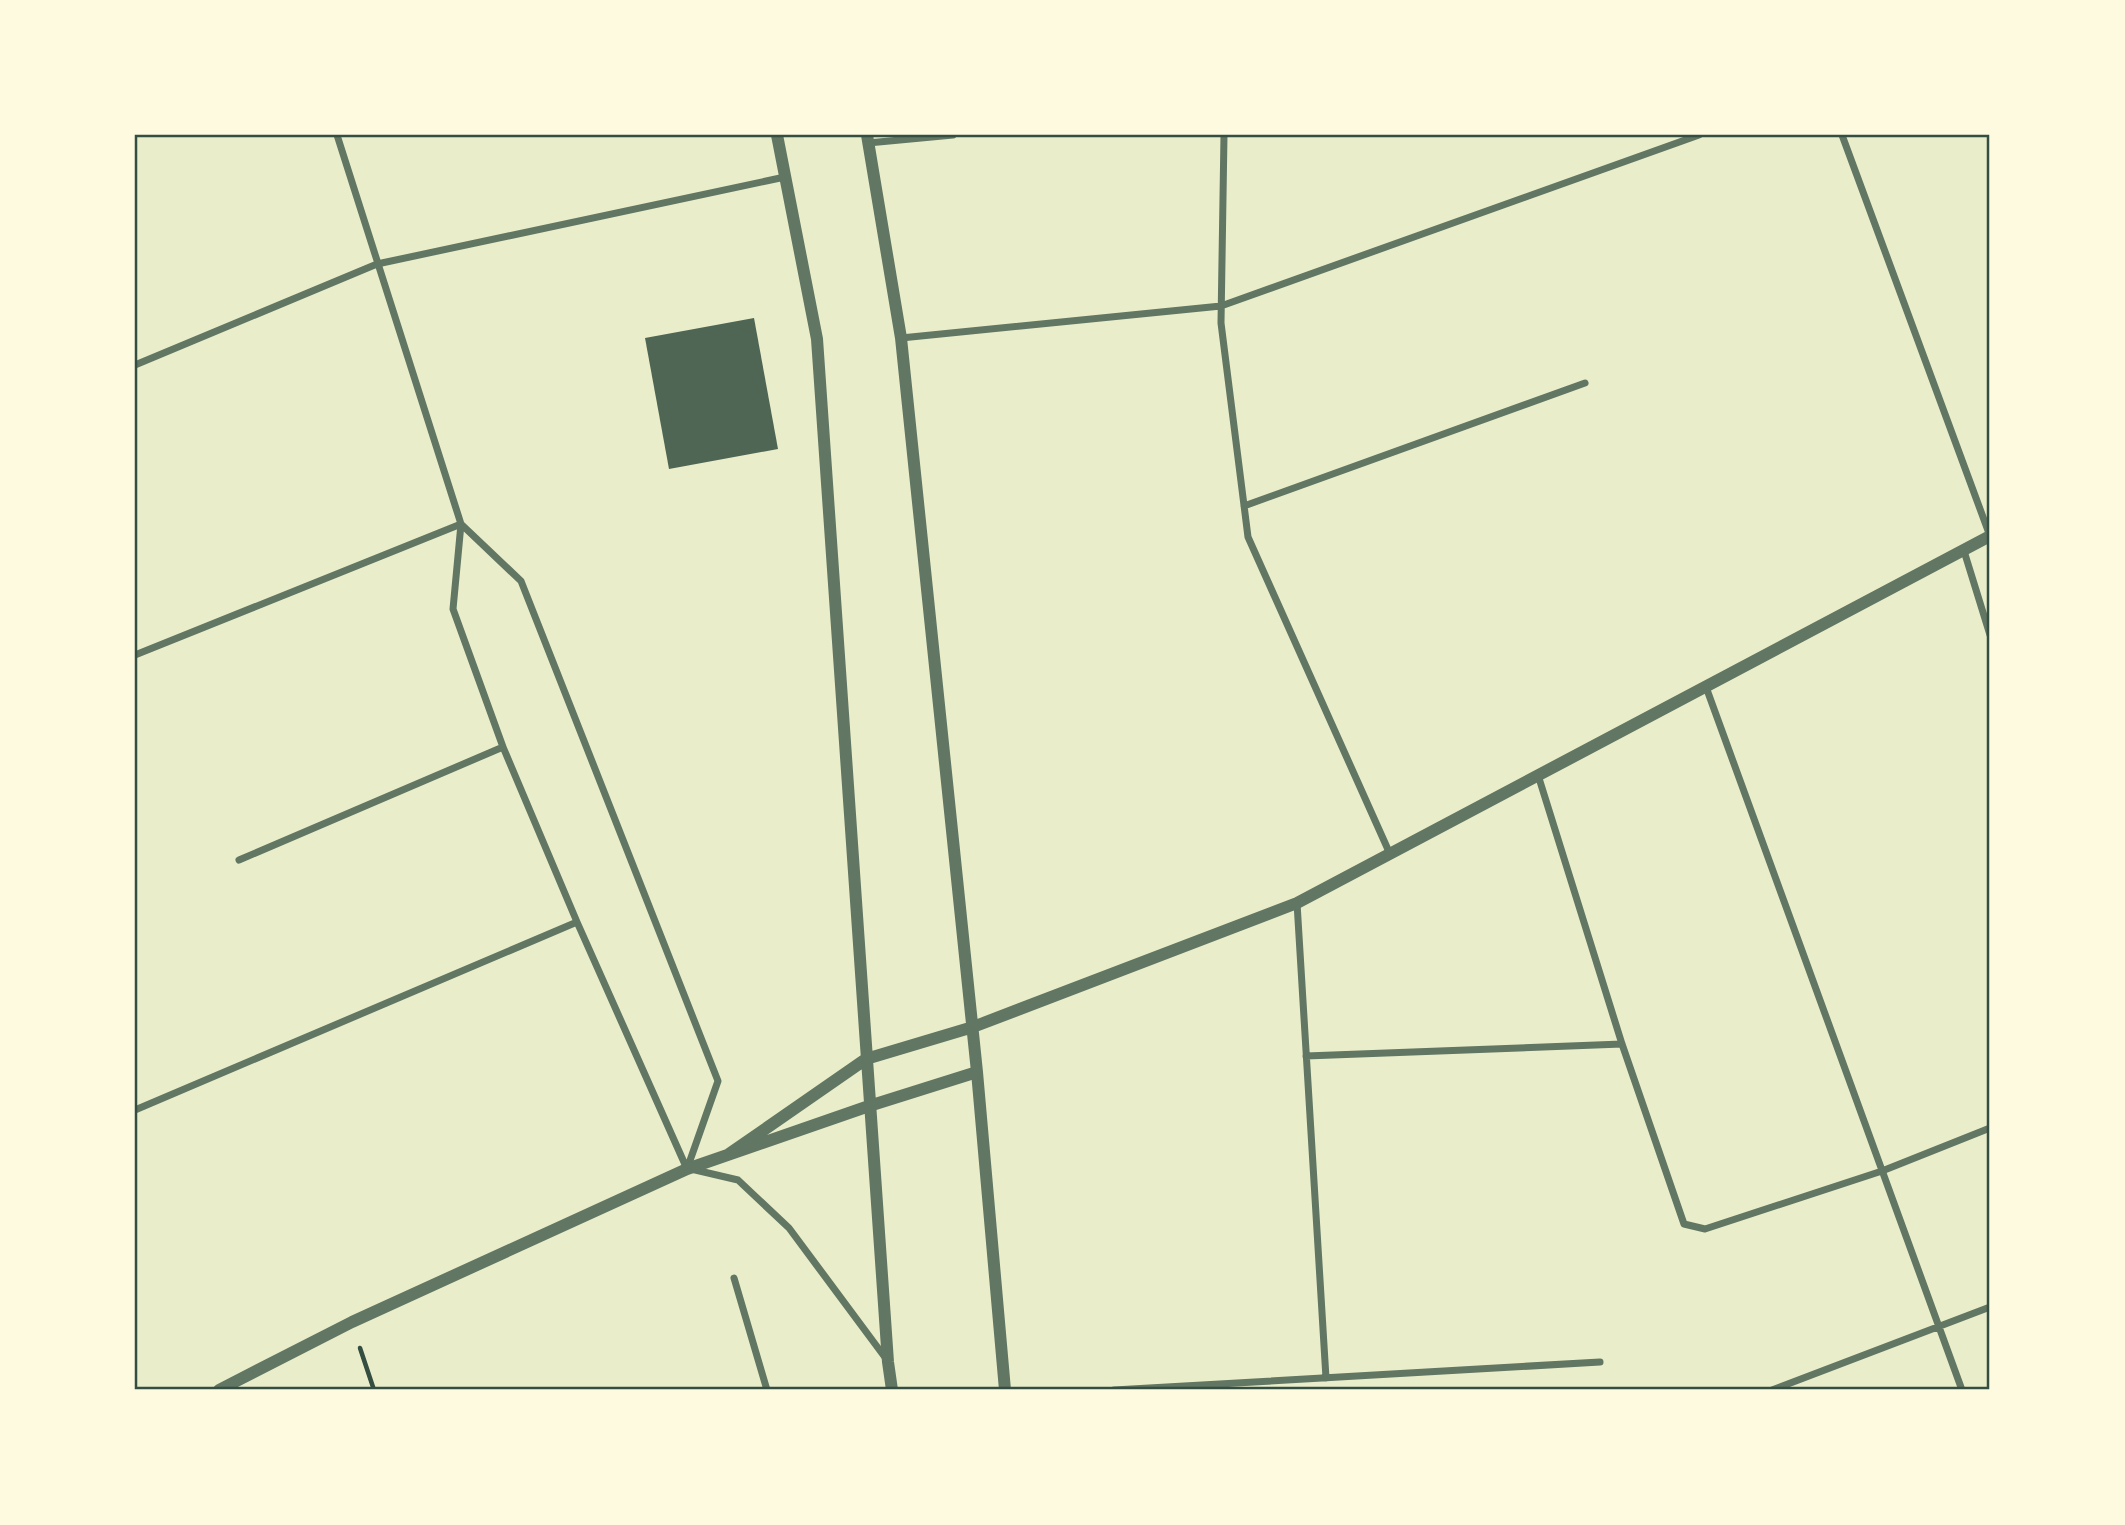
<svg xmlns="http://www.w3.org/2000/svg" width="2125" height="1525" font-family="Manrope,sans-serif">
<rect width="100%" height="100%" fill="#e9edc9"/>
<path fill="#4f6655" d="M754 318 778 449 669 469 645 338Z"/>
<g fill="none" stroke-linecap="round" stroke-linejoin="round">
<path stroke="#344e41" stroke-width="4.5" d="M360 1348 374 1390"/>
<path stroke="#617663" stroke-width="7" d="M337 135 461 524 453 609 503 747 577 922 687 1169
M1224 135 1221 323 1248 537 1390 854
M1842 135 1990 536
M868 143 953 135
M901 338 1221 306 1699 135
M135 365 377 264 785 177
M1244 506 1585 383
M461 524 521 581 718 1081 687 1169
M1964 551 1990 635
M135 655 461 524
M1706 687 1962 1390
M1538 775 1622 1044 1684 1224 1705 1229 1882 1171 1990 1128
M239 860 503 747
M1297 903 1326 1378
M1306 1056 1622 1044
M135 1110 577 922
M691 1169 738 1180 789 1228 887 1360
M734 1278 767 1390
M1114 1390 1600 1362
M1772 1390 1990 1307"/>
<path stroke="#617663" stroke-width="12" d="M777 135 817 339 888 1362 892 1390
M867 135 901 338 977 1072 1005 1390
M729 1154 866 1059 973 1027 1297 903 1990 536
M219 1390 352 1322 687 1169 869 1106 977 1072"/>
</g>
<rect width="2125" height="1525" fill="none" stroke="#fefae0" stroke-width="273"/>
<rect x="136" y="136" width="1852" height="1252" fill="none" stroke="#344e41" stroke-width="2.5"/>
</svg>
